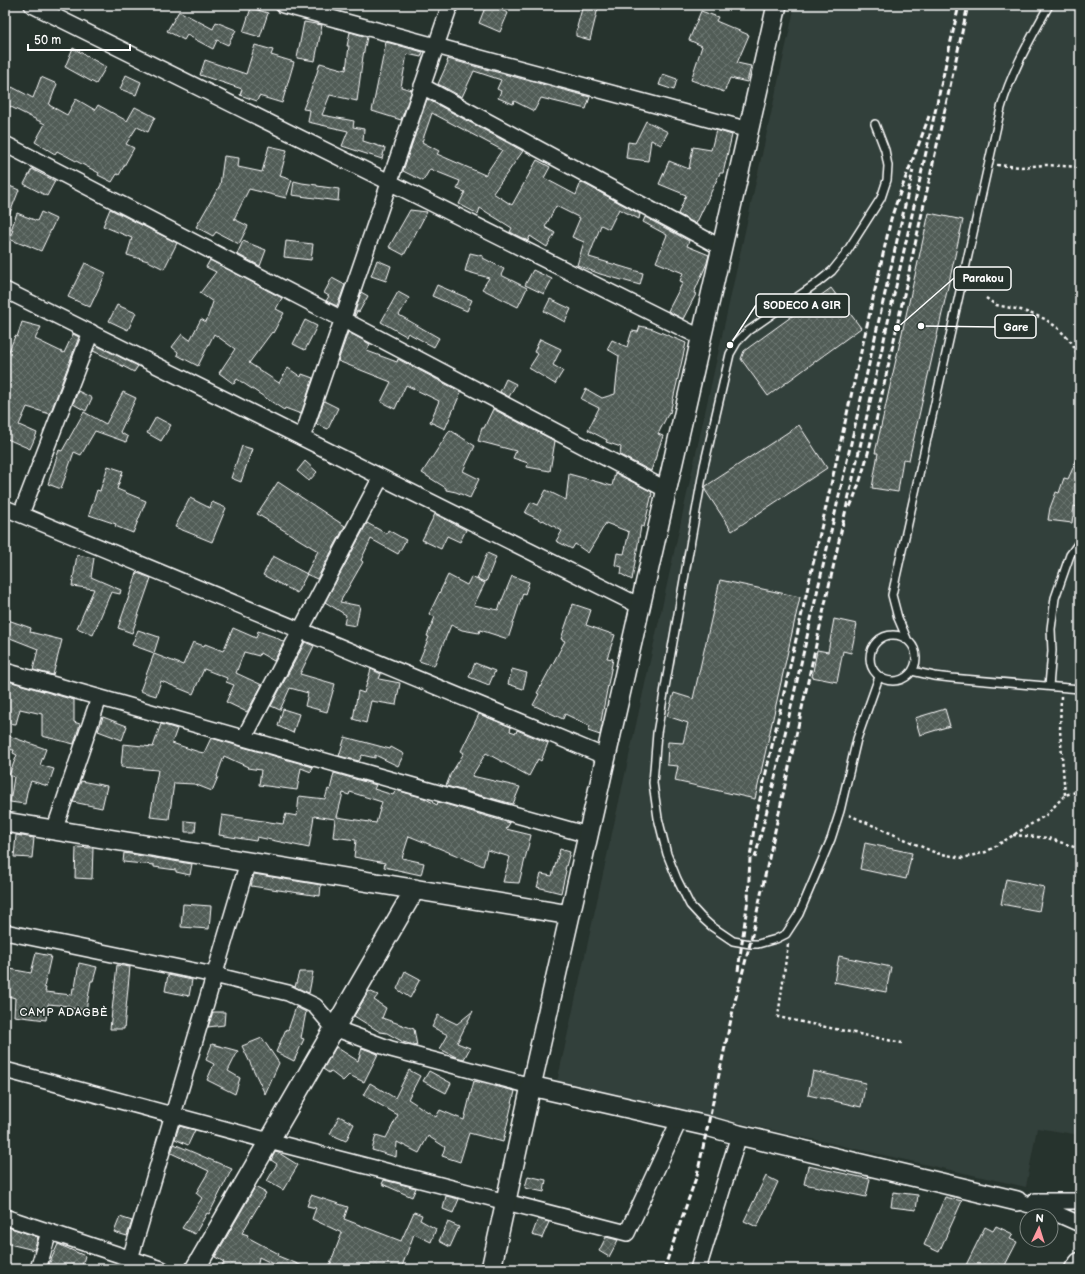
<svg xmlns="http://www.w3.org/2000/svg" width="1085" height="1274" font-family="'Balsamiq Sans',sans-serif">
<defs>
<pattern id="building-cross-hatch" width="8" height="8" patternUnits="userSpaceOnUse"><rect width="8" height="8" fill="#515c57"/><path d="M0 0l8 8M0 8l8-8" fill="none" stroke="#6b7470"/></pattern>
</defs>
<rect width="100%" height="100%" fill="#26332d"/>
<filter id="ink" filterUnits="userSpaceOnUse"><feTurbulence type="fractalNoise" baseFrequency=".025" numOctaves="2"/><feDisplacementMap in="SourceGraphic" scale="8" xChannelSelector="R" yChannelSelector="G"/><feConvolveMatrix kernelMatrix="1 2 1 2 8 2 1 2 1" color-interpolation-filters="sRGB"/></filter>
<g filter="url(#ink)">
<path fill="#333f3a" d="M795 5H1080V1135L1037 1128 1026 1187 557 1082Z"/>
<path fill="url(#building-cross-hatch)" stroke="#fff" fill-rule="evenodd" d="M486 5H489L508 13 500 32 479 23Z
M583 5H588L598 8 590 40 576 36V31L578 28 577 27Z
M251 8 268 13 260 37 243 32Z
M179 11 213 29 216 22 236 30 228 45 217 40 213 49 187 35 184 40 167 31Z
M701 11 718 17 716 21 749 35 737 63 751 66 747 82 730 78 724 92 691 80 702 46 689 40Z
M304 22 322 25 315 61 297 58Z
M350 32 367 37 363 56 357 101 330 95 322 115 354 121 353 127 364 129 363 141 385 148 382 159 342 146 348 131 308 122 310 110 303 109 315 79 320 63 346 70 349 46H347Z
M386 42 423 52 421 57 407 54 401 87 412 90 401 120 372 111Z
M255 45 273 50 271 55 294 62 282 103 259 96 257 101 240 95 242 89 200 75 205 60 246 74Z
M73 48 106 67 96 84 65 67Z
M448 59 590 97 586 109 541 98 534 111 514 101 513 104 498 98 501 91 497 89 501 80 474 71 462 97 438 84 448 62H447Z
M663 74 677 79 674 90 659 85Z
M126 75 141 82 136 95 120 89Z
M41 77 57 84 49 105 67 115 76 99 95 110 98 105 127 121 135 107 155 117 148 132 137 127 126 144 134 148 119 175 117 174 112 182 98 175 99 173 57 151 55 154 35 142 45 124 5 104V86L11 89 12 87 33 98Z
M427 99 523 151 493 193 512 205 537 160 550 167 544 178 576 195 581 182 640 214 639 219 619 209 609 229 601 225 589 257 643 273 640 285 600 274 577 265 584 242 572 237 580 218 556 206 545 227 555 233 547 247 530 236 528 241 510 232 512 228 480 208 478 214 459 204 465 192 457 189 460 181 430 169 423 181 403 171 416 132 419 126 418 125ZM432 113 502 150 485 175 437 154 439 151 422 142Z
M646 121 668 132 661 145 651 140 648 161 626 158 628 142 635 143Z
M716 130 732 135 723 173H720L696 224 678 214 686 195 659 184 669 161 689 169 693 147 711 150Z
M269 146 287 150 280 176 292 180 286 198 249 189 234 219 248 226 239 244 216 232 213 236 196 227 220 185 224 156 239 158 238 167 262 172Z
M32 169 55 181 47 196 24 184Z
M294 181 302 183 317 185V186L339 189 338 201 292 195Z
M5 184 19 190 6 223H5Z
M110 209 177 243 164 269 148 261 127 255 132 238 103 226Z
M410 210 427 212 404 255 389 247Z
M41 212 56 219 41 251 24 244V245L9 239 13 230H11L17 213 37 221Z
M929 213 963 220 909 460 903 459 898 492 872 488 878 453H875Z
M645 217 689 241 687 246 709 255 707 263 694 293 696 294 683 319 668 311 683 282 680 281 683 273 656 262 667 235 643 222Z
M243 241 266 250 260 266 237 254Z
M286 241 313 244 311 260 284 257Z
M470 253 483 256V258L504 269 501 275 527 288 518 307 482 289 489 278 465 271Z
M210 260 282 298 276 309 284 313 273 333 272 332 249 363 279 383 288 368 301 377 302 374 313 378 301 414 285 408 284 410 237 379 234 384 219 373 235 349 214 334 198 366 177 355 178 352 172 347 182 334 190 340 201 319 206 322 213 302 200 293 216 272 206 267Z
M377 260 391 266 386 281 371 276Z
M85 263 106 273 90 307 68 297Z
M533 270 552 279 544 294 525 285Z
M332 278 345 285 337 306 326 301 329 296 324 293Z
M437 285 472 300 467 311 432 296Z
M831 288 861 328 768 396 741 359 744 351Z
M361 292 368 296 359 312 357 311 355 316 354 315Z
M398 292 409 298 399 315 439 338 434 347 408 333 406 336 381 322Z
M550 299 571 309 565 322 544 311Z
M117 305 136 313 128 330 109 321Z
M305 320 317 326 305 350 293 344Z
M22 322 41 327 35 339 64 353 73 334 79 337 50 414 27 407 19 425 37 433 30 449 5 438V361L15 336 17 337Z
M640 326 653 329 686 343 670 413 669 412 658 434 663 436 651 471 620 455 621 447 606 442 607 440 588 430 599 408 581 399 586 389 602 398 615 394 619 356 607 349 612 340 627 347 632 331 638 332Z
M348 332 370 344 367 351 397 362 398 359 461 392 445 429 430 422 439 401 406 385 395 409 381 402 391 382 338 361Z
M540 339 561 349 553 365 563 371 555 384 529 368 538 354 534 352Z
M96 345 138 366 134 372 113 361V360L93 351Z
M506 379 516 384 509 397 500 392Z
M78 391 92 398 86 411 73 404Z
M123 392 136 398 120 432 128 437 126 442 95 431 81 455 74 452 61 489 48 484 59 450 62 451 84 412 106 424Z
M324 401 338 408 328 429 316 424Z
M493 409 555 441 550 471 527 467 528 463 513 458 516 451 478 441 482 428H484Z
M156 417 171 425 161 441 147 433Z
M799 425 827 468 732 531 705 490 706 486Z
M450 430 475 446 463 471 479 479 470 498 456 492 446 490V488L422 473Z
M242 446 252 449 241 482 231 478Z
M1080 452V508L1074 506 1072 523 1048 520 1050 508 1056 492 1059 493 1064 478 1068 479Z
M305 461 317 472 309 481 297 471Z
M108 466 123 471 117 489 146 501 133 533 115 526 116 524 89 515 97 490 100 491Z
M615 473 652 492 651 494H652L644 527 641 526 632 580 621 574 622 567 615 565 617 553 624 554 629 532 606 523 588 553 575 544 572 549 556 541 562 531 543 520 542 521 525 513 531 502 538 505 546 490 566 500 569 474 612 486Z
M278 482 345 526 317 579 306 574 318 551 257 514Z
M190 498 210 508 212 502 226 508 212 542 175 527Z
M435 514 466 530 460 542 447 536 441 549 422 540Z
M367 523 387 534 388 530 406 540 398 554 371 539 361 560 363 562 340 602 360 606 356 626 344 624 346 615 325 602Z
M487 553 496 557 486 582 477 579Z
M77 555 94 558 91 577 121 590 120 594 111 592 93 635 77 628 94 589 72 586Z
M273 556 307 574 297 593 263 575Z
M137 573 151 578 132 633 118 628Z
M448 575 467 585 471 577 485 583 474 605 498 610 512 576 529 582 525 594 523 593 508 639 480 630 479 633 462 630 451 625 434 666 419 661 429 637 427 636 435 617 429 614Z
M720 580 800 597 755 799 675 781 678 766 667 765 668 742 683 743 688 723 667 716 674 693 693 699Z
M573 604 591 610 586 625 615 635 607 658 613 659 601 721 603 722 600 735 588 731 590 726 565 714 563 719 533 705 539 694 537 693 565 641 561 639Z
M834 619 857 624 851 653 843 651 837 682 812 677 817 650 828 652Z
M8 620 31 628 30 632 62 640 53 675 33 670 38 649 5 636V627Z
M233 628 256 638 258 631 275 637 284 642 274 661 260 653 259 656 244 652 236 673 262 685 247 712 226 702 234 685 226 682 227 678 204 669 193 694 161 681 156 696 140 691 154 654 183 665 193 642 204 646 205 644 223 651Z
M138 630 159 637 154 653 132 645Z
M305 642 314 646 300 674 335 684 327 712 305 706 308 693 290 688 280 710 271 706Z
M475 663 495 671 489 685 469 677Z
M371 669 381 674 379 679 400 683 396 705 371 701 366 723 353 719 358 691 364 693Z
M512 669 527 673 523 689 508 684Z
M5 680 74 700V722L80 724 74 744 42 736V714L20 709 16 724 5 723Z
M283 709 299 714 293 733 278 726Z
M945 709 950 726 920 735 915 718Z
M479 714 511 727 510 731 516 733 517 730 548 743 541 761 538 759 529 776 486 753 472 776 520 787 513 804 446 786 450 776V775L464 753 461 751Z
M103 717 127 726 122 740 98 731Z
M161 724 177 729 172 743 199 752 204 753 211 738 313 767 311 772 301 768 297 790 259 785 261 770 247 768 248 767 224 756 217 776 218 777 212 791 194 784 174 783 169 819 150 817 158 770 121 767 123 744 153 747Z
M6 735 46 749 40 765 54 769 48 786 31 781 27 792 25 804 10 802 14 777 9 775 17 755 13 753 14 750 5 749Z
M345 737 390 749 391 747 404 754 398 766 375 755V758L362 755 359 761 339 756Z
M334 773 376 785 374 789 393 795 396 790 424 798 437 805 438 802 510 823 506 829 531 835 519 883 503 882 510 857 487 850 483 866 409 836 402 858 424 863 421 875 384 867 385 863 354 857 356 840 333 837 335 819 314 816 309 848 257 837 256 841 219 835 222 815 283 824 286 814 297 816 299 796 325 799 328 789 330 790ZM350 792 382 802 376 823 337 817 343 793 349 795Z
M81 781 107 786 102 808 73 802Z
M185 821 196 822 195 832H185Z
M16 835 34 838 32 858 14 857Z
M865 843 912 853 906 879 860 869Z
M76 847 93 848 92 879 75 878Z
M560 849 570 852 565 870 566 871 561 893 537 887 541 874 552 876Z
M124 853 192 864 190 875 176 872V870L154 867V865L123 862Z
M254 874 321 885 320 896 251 886Z
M1006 879 1044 887 1039 911 1001 904Z
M183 904 211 906 209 929 181 927Z
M36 953 51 956 44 987 46 988 45 992 72 995 73 988H75L79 963 97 967 93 981H91L86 1010 70 1008V1006L48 1004 46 1020 14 1016 15 998 5 995V968L31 973Z
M839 956 891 967 886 992 834 982Z
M117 965 130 967 124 1029H110Z
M405 971 420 979 410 998 397 989Z
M299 972H313L309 993 295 987Z
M168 975 192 980 189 996 165 991Z
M369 991 378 995 374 1000 386 1008 382 1018 414 1029 417 1046 403 1042 387 1033 380 1032 354 1016Z
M296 1007 306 1012 301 1038 304 1039 294 1061 276 1052 286 1029 288 1030Z
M473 1011 457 1043 470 1048 464 1059 456 1057 440 1049 448 1035 432 1027 438 1015 457 1024Z
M213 1012H225L224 1025 208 1027Z
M262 1038 279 1063 265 1094 242 1046Z
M212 1044 238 1051 228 1071 240 1078 235 1094 207 1080 214 1064 206 1060Z
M336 1047 358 1061 362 1048 378 1054 364 1082 349 1075 343 1081 330 1071 329 1073 323 1069Z
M409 1070 420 1076 408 1099 436 1117 440 1110 464 1120 474 1081 515 1091 503 1142 469 1133 460 1162 442 1156 445 1147 428 1136 419 1153 397 1142 396 1157 372 1150 376 1135 386 1138 398 1115 363 1095 370 1083 395 1098Z
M429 1071 451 1083 446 1093 423 1081Z
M813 1071 866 1083 861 1107 808 1095Z
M339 1116 354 1124 346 1141 330 1134Z
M179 1126 195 1130 188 1145 175 1139Z
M174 1144 232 1169 209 1214 207 1213 195 1234 182 1228 202 1198 196 1193 209 1171 171 1153Z
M275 1152 279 1153 298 1165 283 1190 267 1181 277 1164 271 1160Z
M808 1166 870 1179 866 1197 804 1184Z
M528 1176 546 1180 544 1192 525 1188Z
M766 1176 778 1182 757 1227 744 1221Z
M384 1180 416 1188 412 1197 382 1184Z
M255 1187 266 1193 242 1233 248 1235 247 1237 279 1254 278 1256 310 1269H283L259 1257 257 1269H231L222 1265 224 1262 215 1257Z
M893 1192 918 1195 916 1210 891 1207Z
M311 1195 348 1207 344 1219 401 1241 414 1212 422 1215 420 1220 436 1229 431 1242 414 1234 401 1269H328L342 1233 312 1219 316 1208 307 1206Z
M446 1196 459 1199 453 1213 443 1209Z
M945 1197 962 1201 939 1252 924 1245Z
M120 1217 132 1221 127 1236 114 1232Z
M538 1219 549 1222 542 1238 532 1235Z
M448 1222 459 1227 450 1247 439 1241Z
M5 1226 38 1237 34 1250 5 1243Z
M996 1226 1013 1234 1010 1239 1017 1242 1003 1269H964L985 1227 993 1231Z
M606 1237 618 1240 609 1257 599 1251Z
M58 1244 85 1256 81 1269 69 1266 68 1269H47Z"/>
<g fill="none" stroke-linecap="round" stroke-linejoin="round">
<g stroke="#fff" stroke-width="10">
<path id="service" d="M875 124 885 150 888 166 887 180 881 198 844 256 832 271 817 283 748 331 737 342 730 354 704 466 657 733 653 783 658 818 667 854 677 879 690 905 701 917 711 926 733 941 750 944H758L776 939 786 934 799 914 831 839 840 811 857 739 879 677
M870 658a23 23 0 1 1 46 0a23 23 0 1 1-46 0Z
M907 639 898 618 892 595 1001 108C1012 70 1030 40 1049 5
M912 671 934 676 951 678 1080 689
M1049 686 1052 651 1051 629 1055 598 1070 555 1080 541"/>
</g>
<g stroke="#fff" stroke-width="18">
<path id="minor" d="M32 5 389 182 702 338
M283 5 749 130
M422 86 722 248
M5 144 342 319 667 490
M5 290 640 606
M302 438 450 5
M5 508 606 757
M21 514 91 332
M5 671 588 835
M244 738 381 477
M54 831 99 698
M5 932 214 975 288 993 315 1006 334 1028 391 1049 531 1086
M5 1070 269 1141 627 1233 679 1121
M1017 1201 1055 1213 1080 1224
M1035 1201H1080
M5 1217 162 1269
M130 1259 248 862
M38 1269 49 1232
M698 1269 739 1135"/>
</g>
<g stroke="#fff" stroke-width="22">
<path id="tertiary" d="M5 822 570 915
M531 1086 707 1126 739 1135 1017 1201
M195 1269 415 889
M491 1269 531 1086 777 5"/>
</g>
<g stroke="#fff" stroke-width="25">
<path id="primary" d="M1076 1269 1080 1264"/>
</g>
<path stroke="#fff" stroke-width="2.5" stroke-dasharray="3 3" stroke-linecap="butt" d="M997 165 1021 167 1046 165 1080 167
M986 298 996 305 1021 310 1045 319 1058 328 1071 342 1077 353 1080 369
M1061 696 1060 730 1065 795
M849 815 936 853 963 858 986 852 1046 815 1065 795 1080 791
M1013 835 1048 838 1080 849
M788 944 778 1017 902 1043"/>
<use href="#service" stroke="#26332d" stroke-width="7"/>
<use href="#minor" stroke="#26332d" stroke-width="15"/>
<use href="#tertiary" stroke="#26332d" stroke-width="19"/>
<use href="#primary" stroke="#26332d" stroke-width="22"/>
<path stroke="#fff" stroke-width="3" stroke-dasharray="6 3" stroke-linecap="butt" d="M850 507C862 479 869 450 876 421L968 5
M755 858 774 782 913 170
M738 971 748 899 750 858 755 821 891 219C902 184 917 151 929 116
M664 1269 697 1175 735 1001 750 944 842 527 959 5"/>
</g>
</g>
<g text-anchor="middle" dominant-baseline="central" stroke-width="3" stroke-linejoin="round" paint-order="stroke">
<g font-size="11" letter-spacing="1" fill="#fff" stroke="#26332d">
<text x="64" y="1012">CAMP ADAGBÈ</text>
</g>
</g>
<path fill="none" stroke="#fff" stroke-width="1.5" d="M897 328L954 278M730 345L756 305M921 326L995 327"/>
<g fill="#fff" stroke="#26332d" stroke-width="1.5">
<circle cx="897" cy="328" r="4"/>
<circle cx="730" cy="345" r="4"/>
<circle cx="921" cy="326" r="4"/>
</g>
<g fill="#26332d" stroke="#fff" stroke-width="1.5">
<rect x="954" y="267" width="57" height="23" rx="4"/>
<rect x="756" y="294" width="93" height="23" rx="4"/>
<rect x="995" y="315" width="41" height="23" rx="4"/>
</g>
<g font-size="11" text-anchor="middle" font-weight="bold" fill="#fff">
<text x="983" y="282">Parakou</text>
<text x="802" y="309">SODECO A GIR</text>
<text x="1016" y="331">Gare</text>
</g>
<rect width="1085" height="1274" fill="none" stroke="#26332d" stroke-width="20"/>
<rect x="10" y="10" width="1065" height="1254" fill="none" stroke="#fff" stroke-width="1.5" filter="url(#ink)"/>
<g transform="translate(1039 1228) rotate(4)"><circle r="19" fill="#26332d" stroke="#7d8581"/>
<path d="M0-3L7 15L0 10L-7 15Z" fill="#ff9aa2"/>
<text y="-6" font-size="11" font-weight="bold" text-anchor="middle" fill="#ffffff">N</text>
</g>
<path d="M28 44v6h102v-6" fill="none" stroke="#ffffff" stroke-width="2"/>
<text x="34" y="44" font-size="12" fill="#ffffff" stroke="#26332d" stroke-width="3" paint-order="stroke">50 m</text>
</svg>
